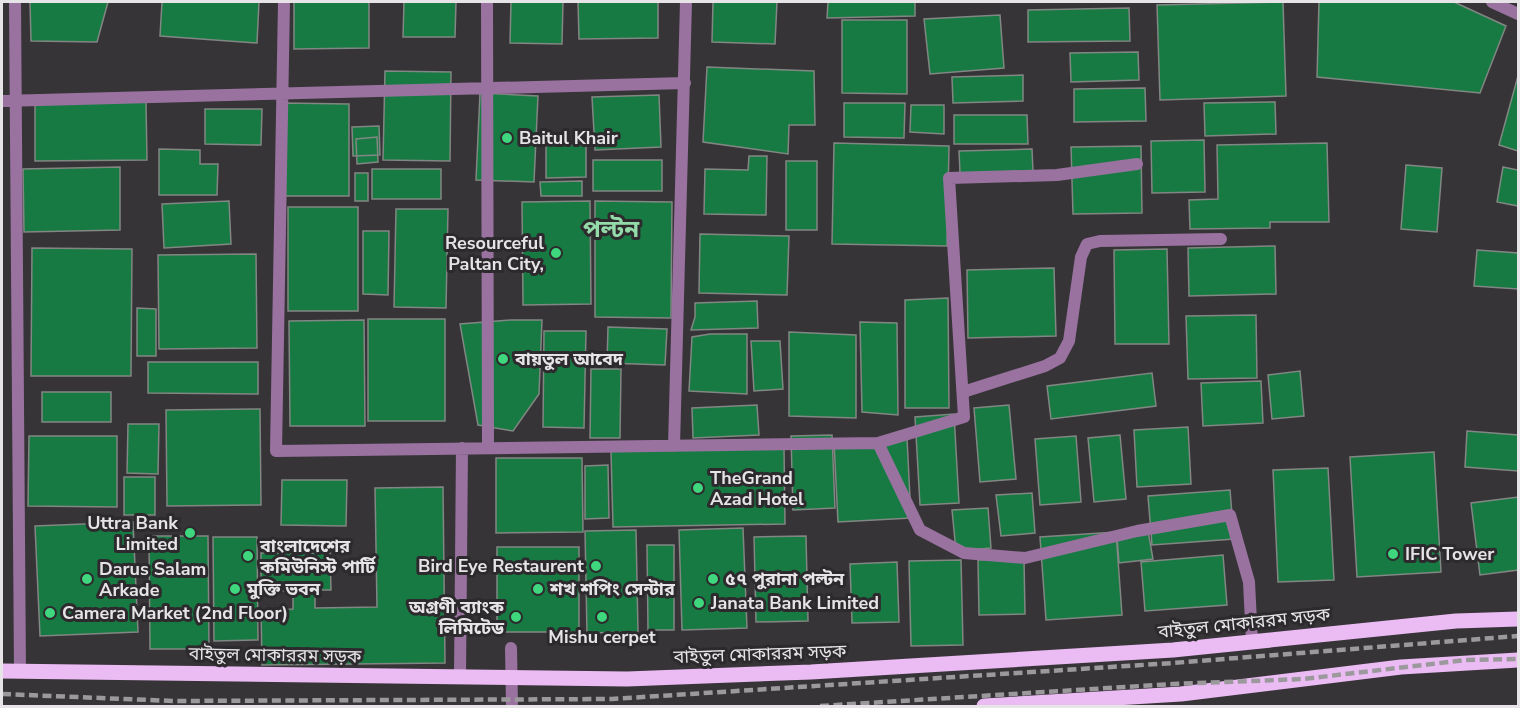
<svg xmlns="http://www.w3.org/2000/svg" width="1520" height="708" font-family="'Nunito Sans','Noto Sans Bengali',sans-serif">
<rect width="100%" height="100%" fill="#373438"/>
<path fill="#187a43" stroke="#818782" stroke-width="1.5" d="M30 2H108L97 42 31 41Z
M162 2H259L257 43 160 36Z
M294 2H369V48L294 49Z
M404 2H456L455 37H403Z
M511 2H563L562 44 510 43Z
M578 2H658V38L579 39Z
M713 2H777L775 44 712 42Z
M828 2H915V16L827 18Z
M1283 2 1286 96 1160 100 1157 5Z
M1319 2H1454L1506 26 1480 93 1317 77Z
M1129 8 1130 41 1028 42V10Z
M1000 15 1004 68 930 74 924 19Z
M842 20H907V94L842 93Z
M1138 52 1139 80 1071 82 1070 53Z
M707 67 814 71 815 125H789L788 154 703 142Z
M385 71 451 72 450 161 383 160Z
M1023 75V101L953 103 952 77Z
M1518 76V151L1499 145Z
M1145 88 1146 121 1074 122V89Z
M480 93 538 96 534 182 476 180Z
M659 95 661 147 595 150 592 97Z
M146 102 147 160 35 161V103Z
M1275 102 1276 134 1205 136 1204 103Z
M284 103 349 104V196H285Z
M844 103H905L904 138 844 137Z
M911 105H944V134L910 132Z
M205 109H262L261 145 205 144Z
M954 115H1027L1028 144H954Z
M379 126 380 155 353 156 352 127Z
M377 137 378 162 357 164 356 139Z
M1204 140 1205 192 1152 193 1151 141Z
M834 143 949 146 947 246 832 244Z
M1327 143 1329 222H1270V228L1190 229 1189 200 1218 199 1217 145Z
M546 145H586V177L546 178Z
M1141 146 1142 213 1073 214 1071 147Z
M159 149 200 150V164H218L217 195H159Z
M1032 149 1033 171 960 173 959 151Z
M749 156H767L766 215 704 214 705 169 748 170Z
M593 160H662V191H593Z
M786 161H817V230H786Z
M1406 165 1442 168 1437 232 1401 229Z
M120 167V230L24 232 23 169Z
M1503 167 1518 170V206L1497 202Z
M372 169H441V199H372Z
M355 173H368V201H355Z
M582 181V196H541L540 182Z
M229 201 231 244 164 248 162 204Z
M590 201 591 304 523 305 522 202Z
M595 201 672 202 671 318 595 317Z
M288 207H358V311H288Z
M396 209H448L446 308 394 307Z
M363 231H389L388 295 363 294Z
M700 234 789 236 787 295 699 293Z
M1275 246 1276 294 1189 296 1188 248Z
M32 248 132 249 131 376H31Z
M1167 249 1169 344H1115L1114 250Z
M1477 250 1518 253V289L1474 286Z
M256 254 257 348 159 349 158 255Z
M1054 268 1056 336 968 338 967 270Z
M948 298 949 408H905V300Z
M757 301 758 328 691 330 695 317V303Z
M137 308 156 309V356H137Z
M1256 315 1257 378 1188 379 1186 316Z
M368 319H445V421H368Z
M364 320 365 426H290L289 321Z
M511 320H542L539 394 513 431 478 425 460 324Z
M860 322 897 323 898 415 862 412Z
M608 327 667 329 665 365 607 363Z
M544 331H586L584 428 543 427Z
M789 332 856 335V418L789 416Z
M710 334H747V394L689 391 692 337Z
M751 341H780L783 389 754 391Z
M148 362H258V394L148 393Z
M591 369H621L620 438H590Z
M1300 371 1304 416 1272 419 1268 375Z
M1152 373 1156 406 1051 419 1047 386Z
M1261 381 1263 423 1203 426 1201 383Z
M42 392H111V422H42Z
M757 405 759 435 693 438 692 408Z
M1009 405 1016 479 980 482 974 408Z
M260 409 261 505 167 506 166 410Z
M954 414 959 503 920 505 915 417Z
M128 424H159L158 474 127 473Z
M1188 427 1191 484 1137 487 1134 430Z
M1467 431 1518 435V471L1465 467Z
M832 435 835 508 793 510 791 436Z
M1120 435 1126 499 1094 502 1088 438Z
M29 436H117V507L28 506Z
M1076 436 1081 502 1040 505 1035 439Z
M907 438 911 518 838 522 834 442Z
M784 448 785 524 613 527 611 451Z
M1434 452 1441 572 1357 577 1350 457Z
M496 458H582L583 532 496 533Z
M608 465 609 518 585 519V466Z
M1328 468 1334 580 1278 582 1273 470Z
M124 477H155V515H124Z
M282 480H347L346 526 281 525Z
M443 487 445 663 262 665 261 610 293 609V591H261V553H330L331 590H315V608L377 607 375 488Z
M1230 490 1234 539 1152 545 1148 496Z
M1032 493 1035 533 1001 536 996 495Z
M1518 497V570L1480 575 1471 503Z
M988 508 991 548 956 551 952 510Z
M133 522 138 632 40 636 35 526Z
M743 528 747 628 682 630 679 530Z
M636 530 638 632 587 633 585 531Z
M1148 531 1153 559 1119 563 1117 537Z
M1116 532 1122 615 1046 620 1040 537Z
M149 536H208L209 649H150Z
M806 536 808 621 756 622 754 537Z
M213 537H257L258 640 214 641Z
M647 545H674V630H648Z
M497 547H579V632H497Z
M1223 555 1227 605 1145 611 1141 562Z
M1024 559 1025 614 979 615 978 560Z
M961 560 963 645 911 646 909 561Z
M897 562 899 622 852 623 850 564Z"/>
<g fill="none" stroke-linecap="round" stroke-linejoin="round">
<path stroke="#9972a0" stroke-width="12" d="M511 648 512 706"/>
<path stroke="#9972a0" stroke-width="12" d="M15 2 20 671
M284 2 276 451 878 443 964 417 949 178 1057 175 1137 164
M487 2 488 448
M2 101 685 83
M963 392 1045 366 1060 358 1069 341 1081 257 1087 244 1100 241 1221 239
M878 443 920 530 964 553 1025 558 1137 531 1230 515 1249 582 1252 642
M674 446 686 2
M460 676 462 448"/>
<path stroke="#9972a0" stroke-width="12" d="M1492 2 1518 14"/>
<path stroke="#ebbbf4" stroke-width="15" d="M2 671 627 679 811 672 1173 650 1456 621 1518 619
M984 706 1181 694 1401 667 1518 660"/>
<path stroke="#9c999d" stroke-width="4.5" stroke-dasharray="9 4.5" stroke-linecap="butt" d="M2 694 174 701 612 699 1173 663 1518 636
M820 706 1173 684 1303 679 1466 660 1518 659"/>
</g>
<g fill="#3ed77d" stroke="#2d2a2e" stroke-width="2">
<circle cx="507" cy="138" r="6"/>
<circle cx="556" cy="253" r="6"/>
<circle cx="503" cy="359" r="6"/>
<circle cx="698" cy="488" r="6"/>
<circle cx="190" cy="533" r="6"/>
<circle cx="1393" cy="554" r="6"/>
<circle cx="248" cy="556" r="6"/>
<circle cx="596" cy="566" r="6"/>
<circle cx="87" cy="579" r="6"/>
<circle cx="713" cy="579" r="6"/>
<circle cx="235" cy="589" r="6"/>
<circle cx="538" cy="589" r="6"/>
<circle cx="699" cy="603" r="6"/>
<circle cx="50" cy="613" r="6"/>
<circle cx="516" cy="617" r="6"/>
<circle cx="602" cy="617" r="6"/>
</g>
<g text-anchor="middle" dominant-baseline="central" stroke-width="6" stroke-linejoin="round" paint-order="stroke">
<g font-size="18" font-weight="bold" fill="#e7e4e7" stroke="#2d2a2e" text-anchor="start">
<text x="519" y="138">Baitul Khair</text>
<text x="544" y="243" text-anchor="end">Resourceful<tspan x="544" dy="21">Paltan City,</tspan></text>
<text x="515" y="359">বায়তুল আবেদ</text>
<text x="710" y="478">TheGrand<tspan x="710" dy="21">Azad Hotel</tspan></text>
<text x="178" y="523" text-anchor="end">Uttra Bank<tspan x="178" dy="21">Limited</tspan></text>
<text x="260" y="546">বাংলাদেশের<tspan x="260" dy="21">কমিউনিস্ট পার্টি</tspan></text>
<text x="1405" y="554">IFIC Tower</text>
<text x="584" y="566" text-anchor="end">Bird Eye Restaurent</text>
<text x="99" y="569">Darus Salam<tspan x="99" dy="21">Arkade</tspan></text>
<text x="725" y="579">৫৭ পুরানা পল্টন</text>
<text x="247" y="589">মুক্তি ভবন</text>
<text x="550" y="589">শখ শপিং সেন্টার</text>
<text x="711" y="603">Janata Bank Limited</text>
<text x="504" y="607" text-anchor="end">অগ্রণী ব্যাংক<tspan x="504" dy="21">লিমিটেড</tspan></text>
<text x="62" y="613">Camera Market (2nd Floor)</text>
<text x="602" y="637" text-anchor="middle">Mishu cerpet</text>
</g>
<g font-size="18" fill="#e7e4e7" stroke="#2d2a2e">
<text transform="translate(1244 623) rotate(-6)">বাইতুল মোকাররম সড়ক</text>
<text transform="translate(760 654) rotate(-2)">বাইতুল মোকাররম সড়ক</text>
<text transform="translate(275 655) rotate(1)">বাইতুল মোকাররম সড়ক</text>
</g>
<g font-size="24" font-weight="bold" fill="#94dba9" stroke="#2d2a2e">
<text x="611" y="229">পল্টন</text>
</g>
</g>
<rect width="1520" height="708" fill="none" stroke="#e7e4e7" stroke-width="6"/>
</svg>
